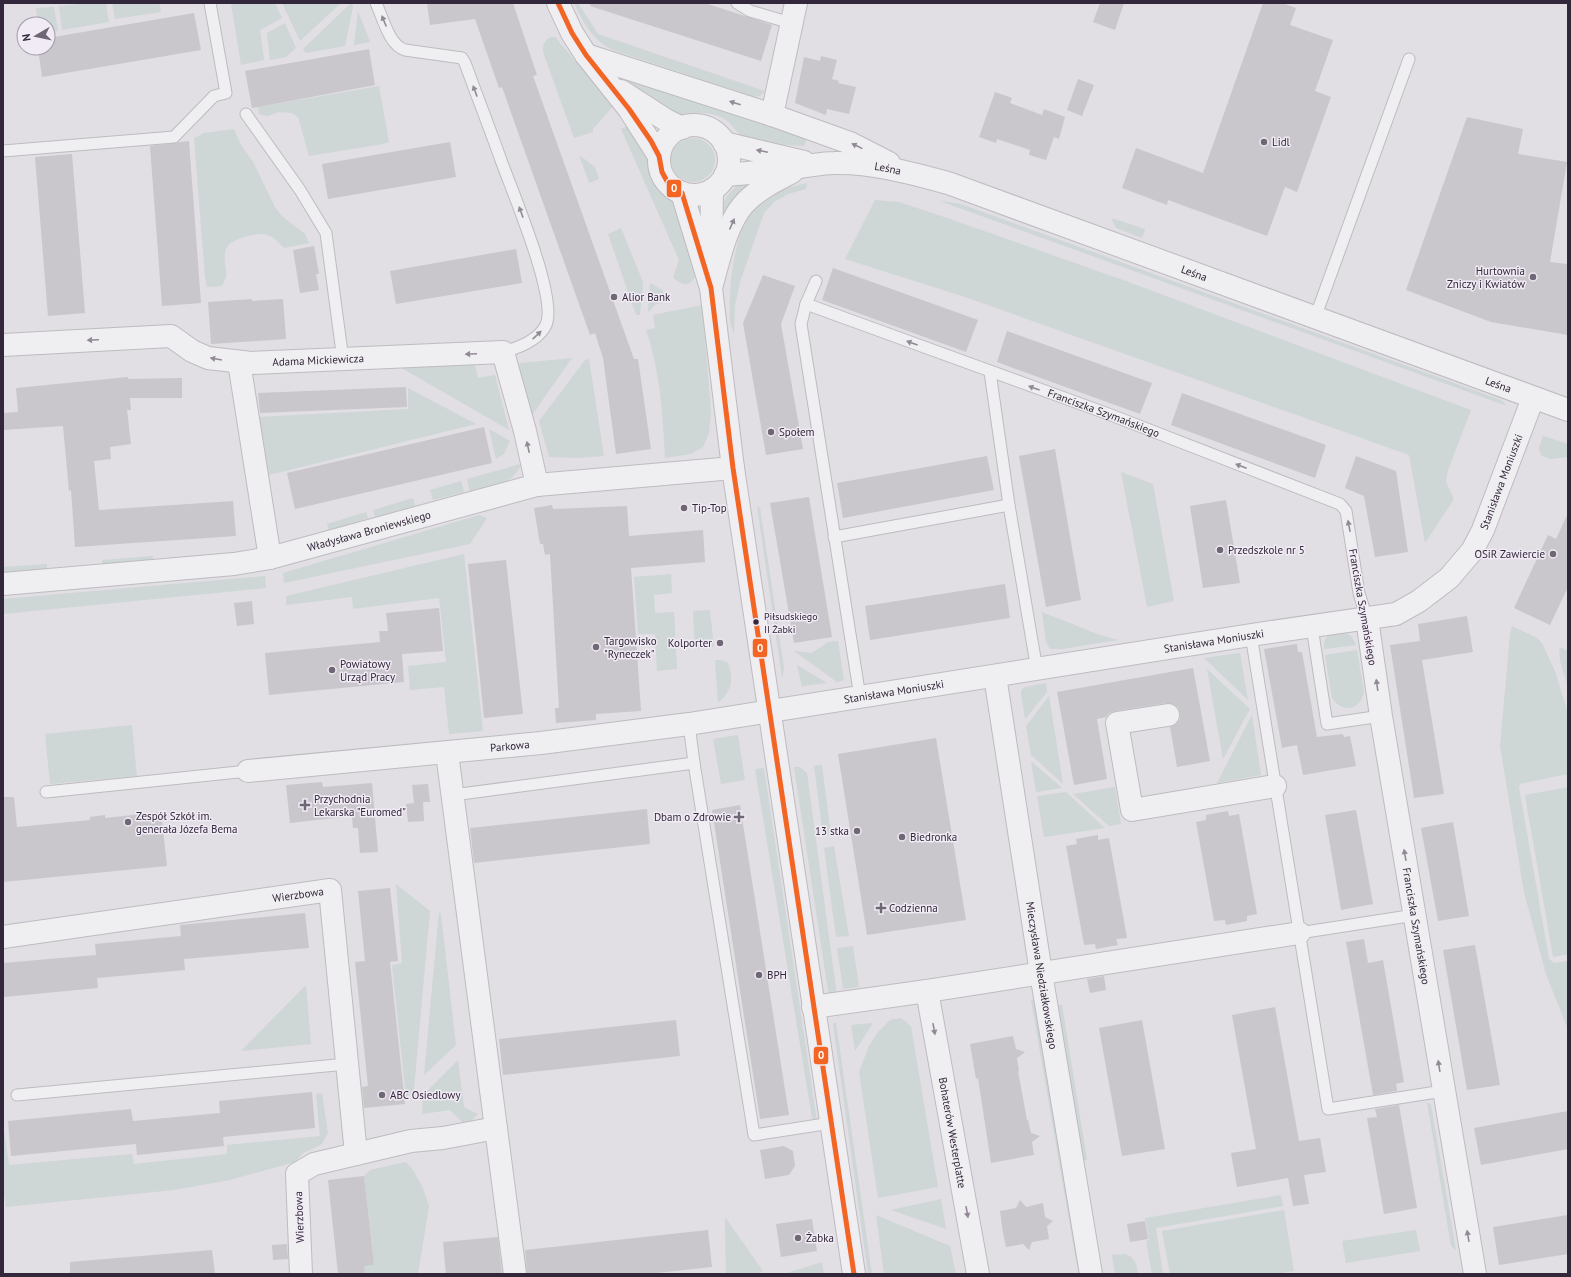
<svg xmlns="http://www.w3.org/2000/svg" width="1571" height="1277" font-family="'PT Sans',sans-serif">
<rect width="100%" height="100%" fill="#e1dee4"/>
<path fill="#ced6d6" d="M90 3H106L109 22 62 30 59 6Z
M112 3H159L161 12 115 19Z
M231 3H275L282 18 260 30 264 60 241 65Z
M282 3H341L300 41Z
M351 3 353 6 345 46 306 53 303 49Z
M574 3H578L598 34 765 91 760 96 754 97 613 50C592 40 584 23 574 3Z
M54 7 58 31 48 33V24H38L36 8Z
M358 11 370 42 354 45Z
M285 23 296 48 286 57 270 60 267 33Z
M551 37H555L613 106 593 129V132L574 138 543 52C543 45 544 40 551 37Z
M622 78 807 137 804 146C790 145 759 144 746 139 738 135 733 125 726 120 712 111 692 111 678 117Z
M379 86 389 142 383 144 309 156 298 117 292 113 279 112 267 116 259 114 258 107Z
M626 127 631 128 649 159 653 179 667 195 677 201 696 275C689 288 683 285 673 278L679 260 621 129Z
M234 129 241 145 253 162 275 207 283 217 305 234 309 243 284 248C278 242 272 235 264 234 255 233 233 239 228 246 221 255 227 267 226 277 225 280 223 283 222 286L207 287 205 277 194 138 204 133Z
M671 160a22 22 0 1 1 44 0a22 22 0 1 1-44 0Z
M579 155 595 167 599 179 589 183Z
M757 177 720 234V210L727 196 736 186 744 180Z
M807 183 806 189 788 194 774 202 764 213 740 282 735 305 734 334C732 329 730 324 730 319 728 290 734 229 755 207 770 191 786 188 807 183Z
M875 200 899 202 950 219 1123 280 1471 410 1448 470 1446 482 1454 499 1425 543 1409 455 965 297 845 259Z
M940 201 961 204 1501 400 1507 406Z
M1111 218 1145 229 1142 238 1116 228Z
M621 228 643 282 640 315H637L635 312 608 234Z
M650 283 662 290 667 301 655 305 648 312Z
M702 305 711 411 709 433 703 447 691 454 665 458C663 415 660 370 646 330L655 328 653 315Z
M572 358 532 415 518 371 520 363Z
M589 359 604 456 578 458 549 457 539 421 585 360Z
M474 361 478 378 495 375 509 430 393 363Z
M408 388 476 424 269 475 259 417 408 409Z
M489 429 510 441 504 454 496 459Z
M1543 436 1568 444V457L1550 459 1541 455 1539 448Z
M521 464C513 486 490 486 470 492L467 479Z
M1121 472 1153 484 1174 601 1147 607Z
M461 481 464 492 433 500 430 490Z
M413 498 415 506 375 517 373 510Z
M757 506 760 508 784 668 782 678Z
M366 512 368 518 329 531 327 524Z
M479 515 487 518 470 544 284 583 283 573Z
M464 554 483 731 449 734 444 687 410 690 408 666 446 662 439 598 353 609 352 597 286 605V596Z
M153 556V562L103 567 102 560Z
M47 564V571L3 575V567Z
M671 574 672 593 654 595 655 613 674 612 677 669 657 671 655 634H638L634 577Z
M265 576 266 588 3 614V599Z
M710 610 714 647 695 649 693 611Z
M1042 612 1100 635 1118 640 1062 649H1050L1046 642Z
M1512 626 1537 638 1542 643 1555 671 1568 713V774L1524 783 1520 784 1519 787 1549 959 1554 963 1568 961V1030L1546 974 1524 892 1500 746 1510 634Z
M1344 631 1352 637 1356 645 1324 649V642L1328 635Z
M838 641 844 680 837 682 794 651 812 653 828 642Z
M1560 647 1568 651V687C1565 676 1557 659 1560 647Z
M1357 650 1364 692C1360 711 1342 713 1332 698L1325 655Z
M1240 653 1248 700 1204 658Z
M715 660H721L728 663C734 681 732 690 718 703Z
M797 665 827 683 802 686Z
M1207 669 1250 709 1223 759Z
M1046 683 1047 692 1025 719 1021 693 1022 689 1025 687Z
M1049 696 1063 784 1031 755 1026 726Z
M1252 715 1261 775 1217 783Z
M132 725 137 776 50 784 45 734Z
M738 735 745 780 721 784 713 739Z
M1031 761 1062 788 1036 792Z
M822 765 831 835 823 836 814 766Z
M794 767H800L807 773 837 996 829 997Z
M764 768 817 1121 812 1118 755 769Z
M1115 787 1121 824 1109 826 1073 794Z
M1568 787V954L1553 957 1525 795Z
M1066 792 1105 828 1044 837 1037 796Z
M834 846 849 936 836 937 824 848Z
M396 884 430 911 414 1089 406 1098 392 965 402 963Z
M439 912 441 915 456 1045 424 1075Z
M853 946 859 987 843 989 837 948Z
M306 985 311 1044 241 1051Z
M1031 1000H1034L1078 1265 1077 1266Z
M1058 1005H1062L1087 1160H1084Z
M901 1018 911 1026 938 1187 878 1198 859 1072 869 1046 878 1032 890 1020Z
M836 1022 872 1274H868L833 1024Z
M873 1023 855 1051 851 1025Z
M458 1060 464 1107 478 1114 470 1122 464 1124 450 1110 422 1114 423 1095Z
M322 1093 328 1133 322 1144 303 1153 295 1162 230 1180 174 1190 6 1207 3 1187V1124L9 1165 132 1154 134 1164 227 1154V1145L320 1136 316 1094Z
M1427 1102 1431 1105 1456 1250 1451 1246Z
M406 1162 413 1170 423 1188 429 1206 418 1274H365L364 1266 374 1265 364 1176 370 1170Z
M1281 1195 1283 1206 1156 1228 1163 1274H1152L1146 1241 1149 1240 1145 1218Z
M941 1199 946 1229 891 1210Z
M1284 1210 1294 1271 1275 1274H1170L1162 1231Z
M876 1215 950 1246 956 1274H884Z
M725 1217 763 1271 757 1274H726Z
M1416 1230 1420 1251 1346 1263 1342 1241Z
M1125 1254C1135 1257 1137 1265 1138 1274H1115L1112 1255Z
M822 1262 824 1274H784Z"/>
<path fill="#c9c6cc" d="M427 3H513L537 75 533 76 634 359H638L651 449 616 454 603 358 595 333 590 335 502 87 499 88 475 19 430 25Z
M591 3H705L772 25 761 61 590 6Z
M1100 3H1124L1115 30 1093 22Z
M1263 3H1282L1296 8 1290 25 1333 40 1315 91 1331 97 1297 192 1285 187 1267 236 1168 200 1167 205 1122 188 1136 148 1203 173Z
M194 13 201 50 42 77 38 48H48V38Z
M369 49 375 85 252 108 245 71Z
M821 56 837 60 832 79 839 81 838 83 856 87 849 114 827 109 826 115 795 103 804 57 820 61Z
M1078 79 1094 85 1082 116 1067 110Z
M995 92 1012 98 1010 103 1042 115 1044 109 1065 117 1059 139 1054 137 1046 160 1029 155 1030 150 997 139 996 143 979 137Z
M1467 117 1523 129 1518 154 1567 162 1550 262 1568 264V335L1491 322 1406 290Z
M189 141 201 303 162 306 150 146Z
M450 142 456 177 328 199 322 164Z
M72 154 85 313 48 316 35 157Z
M314 246 319 274H316L319 290 300 293 293 250Z
M516 249 522 283 396 304 390 271Z
M833 268 978 320 966 352 822 300Z
M763 275 795 286 781 324 803 449 766 455 743 323Z
M252 299V301L283 299 286 339 211 344 208 302Z
M1007 331 1152 383 1140 414 997 362Z
M128 377V379L182 378V398H130L131 410H127L131 444 110 447 111 459 94 461 99 510 233 501 236 536 75 547 71 490 69 491 63 426 3 430V413L18 412 16 388Z
M406 387 407 407 260 413 258 393Z
M1182 393 1326 445 1315 478 1171 425Z
M484 427 492 463 295 509 287 473Z
M1055 449 1081 600 1046 607 1019 456Z
M987 456 994 490 843 518 837 483Z
M1356 456 1396 471 1408 552 1375 557 1364 496 1345 488Z
M809 497 832 637 794 643 770 503Z
M1226 500 1240 583 1203 588 1190 506Z
M552 505 553 509 627 506 629 536 703 530 705 562 631 568 641 711 596 714V720L556 723 555 708H559L550 554 545 555 543 544H540L534 508Z
M1568 513V587L1550 625 1514 608 1548 535 1556 539Z
M506 560 523 714 484 718 468 564Z
M1005 584 1010 618 870 640 865 606Z
M252 601 254 624 237 626 234 603Z
M439 608 443 651 402 654 404 682 269 695 265 653 380 642 379 631H388L386 613Z
M1467 616 1473 652 1422 660 1444 794 1414 798 1390 645 1420 641 1418 624Z
M1297 644 1298 652H1302L1317 737 1343 734 1344 737 1350 736 1356 766 1303 775 1297 745 1282 748 1264 649Z
M1193 668 1210 761 1177 767 1170 727 1176 724 1180 719V713L1178 707 1173 704 1166 703 1115 711 1109 713 1106 717 1097 719 1107 779 1074 785 1057 692Z
M936 738 966 920 867 935 838 754Z
M322 782 323 787 372 783 378 852 360 853 358 828H353L352 816 290 823 286 785Z
M428 784 430 802H423L424 821 408 822 406 804 414 803 412 785Z
M3 797H14L17 827 90 820V817L105 815V818L161 812 167 866 3 882Z
M740 805 789 1115 760 1119 712 810Z
M647 809 650 844 474 863 470 828Z
M1356 810 1373 904 1341 910 1325 815Z
M1228 811 1229 816 1239 814 1257 914 1247 916V921L1226 925 1225 920 1214 921 1196 822 1206 820V815Z
M1453 822 1469 916 1438 921 1421 828Z
M1098 835V840L1109 838 1127 938 1116 939 1118 945 1096 949 1095 944 1084 945 1066 846 1077 844 1076 839Z
M390 888 398 961 390 962 405 1104 364 1108 362 1087 368 1086 355 962 365 961 358 891Z
M305 913 309 948 184 959 185 970 97 978 98 988 4 997 3 963 96 955 95 944 181 936 180 925Z
M1364 939 1368 963 1383 960 1404 1082 1396 1084 1397 1091 1373 1095 1346 942Z
M1475 945 1500 1085 1467 1090 1443 950Z
M1104 976 1106 990 1090 993 1087 979Z
M1275 1007 1299 1141 1320 1138 1326 1172 1304 1175 1309 1204 1293 1206 1288 1178 1237 1187 1231 1153 1256 1149 1232 1015Z
M676 1020 680 1056 503 1075 499 1039Z
M1142 1020 1165 1149 1122 1156 1099 1028Z
M1013 1036 1016 1049 1025 1052 1017 1058 1019 1071H1018L1027 1120H1028L1031 1133 1040 1136 1032 1142 1034 1155 991 1163 978 1078 976 1079 970 1044Z
M312 1092 315 1128 223 1137 224 1146 137 1155 136 1144 11 1156 8 1121 131 1109 133 1121 220 1113 219 1101Z
M1399 1105 1417 1208 1384 1214 1367 1118 1377 1117 1375 1109Z
M1568 1111V1149L1481 1165 1474 1128Z
M784 1146 793 1151 795 1166 789 1175 765 1179 760 1150Z
M364 1176 374 1265 364 1266 365 1274H338L328 1180Z
M1020 1200 1026 1207 1043 1203 1045 1217 1053 1221 1047 1226 1049 1239 1032 1242 1029 1250 1023 1244 1006 1247 1003 1233 1000 1211 1016 1208Z
M1568 1215V1254L1499 1265 1493 1227Z
M812 1219 817 1251 781 1257 776 1224Z
M1145 1221 1148 1239 1130 1242 1127 1224Z
M708 1230 712 1267 647 1274H527L525 1250Z
M498 1237 502 1274H446L443 1242Z
M287 1244 288 1259 273 1260 272 1245Z
M212 1250 215 1274H70V1262Z"/>
<g fill="none" stroke-linecap="round" stroke-linejoin="round">
<g stroke="#bebbc1" stroke-width="13">
<g id="service">
<path d="M376 3C383 18 389 45 405 50L462 58 465 63C477 96 490 129 502 163 513 193 558 299 546 325 538 341 518 348 503 352"/>
<path d="M737 3 750 11 791 23"/>
<path d="M246 114 300 190 326 233 343 360"/>
<path d="M3 151 174 137 214 96 226 93 210 3"/>
<path d="M816 281 806 304 801 324 860 697"/>
<path id="s1" d="M806 304 1111 415 1340 504 1346 511 1359 593 1367 619"/>
<path d="M1315 318 1409 59"/>
<path d="M990 372 1009 505 1037 670"/>
<path d="M834 537 1009 505"/>
<path d="M1312 627 1327 724 1381 716"/>
<path d="M1251 635 1328 1109 1443 1091"/>
<path d="M694 763 754 1135 831 1123"/>
<path d="M46 792 248 771"/>
<path d="M453 795 694 763 689 724"/>
<path d="M1299 933 1415 915"/>
<path d="M17 1095 347 1064"/>
</g>
</g>
<g stroke="#bebbc1" stroke-width="24">
<g id="minor">
<path d="M772 115 796 3"/>
<path id="s2" d="M3 345 171 336 192 351 208 358 251 363 503 352 525 431 537 485"/>
<path d="M239 362 270 558"/>
<path id="s3" d="M1367 619 1381 716 1475 1274"/>
<path id="s4" d="M995 676 1041 973 1091 1274"/>
<path d="M1168 715 1117 723 1132 810 1275 786"/>
<path d="M447 753 515 1274"/>
<path id="s5" d="M248 771 541 743 689 724 1251 635 1396 614 1419 601 1449 578 1472 551 1483 530 1533 398"/>
<path id="s6" d="M3 937 330 890 356 1154"/>
<path id="s7" d="M927 991 978 1274"/>
<path d="M813 1007 927 991 1299 933"/>
<path d="M301 1274 297 1174 314 1164 411 1141 443 1138 496 1128"/>
</g>
</g>
<g stroke="#bebbc1" stroke-width="24">
<g id="tertiary">
<path d="M558 3 572 33 586 55 629 109 659 156"/>
<path d="M586 55 772 115 850 143 889 163"/>
<path d="M621 91 666 120 682 128"/>
<circle cx="694" cy="160" r="35"/>
<path d="M724 143 804 162"/>
<path id="s8" d="M725 175C749 173 774 171 798 167 810 166 822 163 834 163 872 162 911 173 948 183L1568 410"/>
<path d="M682 193 711 288 733 468 854 1274"/>
<path d="M711 263 712 190"/>
<path d="M711 288C718 263 726 225 743 205 756 190 775 181 792 172"/>
<path id="s9" d="M3 584 234 564 270 558 537 485 733 468"/>
</g>
</g>
<use href="#service" stroke="#efeef0" stroke-width="11"/>
<use href="#minor" stroke="#efeef0" stroke-width="22"/>
<use href="#tertiary" stroke="#efeef0" stroke-width="22"/>
<g stroke="#f0ebf4" stroke-width="8">
<path id="bus-1" d="M558 3 572 33 586 55 629 109 651 141 659 156 662 172 668 183 677 191 682 193 711 288 733 468 854 1274"/>
</g>
<use href="#bus-1" stroke="#f26522" stroke-width="5"/>
</g>
<defs><path id="oneway-solid" d="M-6-.8H1V-3.2L6.5 0L1 3.2V.8H-6Z"/></defs>
<g fill="#918a96">
<use href="#oneway-solid" transform="translate(384 21) rotate(-113)"/>
<use href="#oneway-solid" transform="translate(475 91) rotate(-110)"/>
<use href="#oneway-solid" transform="translate(735 103) rotate(-162)"/>
<use href="#oneway-solid" transform="translate(857 146) rotate(-154)"/>
<use href="#oneway-solid" transform="translate(762 151) rotate(-168)"/>
<use href="#oneway-solid" transform="translate(521 212) rotate(-110)"/>
<use href="#oneway-solid" transform="translate(732 224) rotate(-66)"/>
<use href="#oneway-solid" transform="translate(537 335) rotate(-43)"/>
<use href="#oneway-solid" transform="translate(93 340) rotate(177)"/>
<use href="#oneway-solid" transform="translate(912 343) rotate(-160)"/>
<use href="#oneway-solid" transform="translate(471 354) rotate(177)"/>
<use href="#oneway-solid" transform="translate(216 359) rotate(-170)"/>
<use href="#oneway-solid" transform="translate(1034 388) rotate(-160)"/>
<use href="#oneway-solid" transform="translate(528 447) rotate(-102)"/>
<use href="#oneway-solid" transform="translate(1241 466) rotate(-159)"/>
<use href="#oneway-solid" transform="translate(1349 526) rotate(-101)"/>
<use href="#oneway-solid" transform="translate(1377 685) rotate(-98)"/>
<use href="#oneway-solid" transform="translate(1405 855) rotate(-100)"/>
<use href="#oneway-solid" transform="translate(934 1029) rotate(80)"/>
<use href="#oneway-solid" transform="translate(1439 1066) rotate(-99)"/>
<use href="#oneway-solid" transform="translate(967 1212) rotate(80)"/>
<use href="#oneway-solid" transform="translate(1468 1236) rotate(-100)"/>
</g>
<g fill="#706776" stroke="#f0ebf4" stroke-width="1.5">
<circle cx="1264" cy="142" r="4"/>
<circle cx="1533" cy="277" r="4"/>
<circle cx="614" cy="297" r="4"/>
<circle cx="771" cy="432" r="4"/>
<circle cx="684" cy="508" r="4"/>
<circle cx="1220" cy="550" r="4"/>
<circle cx="1553" cy="554" r="4"/>
<circle cx="720" cy="643" r="4"/>
<circle cx="596" cy="647" r="4"/>
<circle cx="332" cy="670" r="4"/>
<path d="M303 799h4v4h4v4h-4v4h-4v-4h-4v-4h4z"/>
<path d="M737 811h4v4h4v4h-4v4h-4v-4h-4v-4h4z"/>
<circle cx="128" cy="822" r="4"/>
<circle cx="857" cy="831" r="4"/>
<circle cx="902" cy="837" r="4"/>
<path d="M879 902h4v4h4v4h-4v4h-4v-4h-4v-4h4z"/>
<circle cx="759" cy="975" r="4"/>
<circle cx="382" cy="1095" r="4"/>
<circle cx="798" cy="1238" r="4"/>
</g>
<circle fill="#33273b" stroke="#f0ebf4" stroke-width="1.5" cx="756" cy="622" r="3.5"/>
<g text-anchor="middle" dominant-baseline="central" stroke-width="3" stroke-linejoin="round" paint-order="stroke">
<g font-size="10" fill="#33273b" stroke="#f0ebf4" text-anchor="start">
<text x="764" y="616">Piłsudskiego<tspan x="764" dy="13">II Żabki</tspan></text>
</g>
<g font-size="11" fill="#33273b" stroke="#f0ebf4" text-anchor="start">
<text x="1272" y="142">Lidl</text>
<text x="1525" y="271" text-anchor="end">Hurtownia<tspan x="1525" dy="13">Zniczy i Kwiatów</tspan></text>
<text x="622" y="297">Alior Bank</text>
<text x="779" y="432">Społem</text>
<text x="692" y="508">Tip-Top</text>
<text x="1228" y="550">Przedszkole nr 5</text>
<text x="1545" y="554" text-anchor="end">OSiR Zawiercie</text>
<text x="604" y="641">Targowisko<tspan x="604" dy="13">"Ryneczek"</tspan></text>
<text x="712" y="643" text-anchor="end">Kolporter</text>
<text x="340" y="664">Powiatowy<tspan x="340" dy="13">Urząd Pracy</tspan></text>
<text x="314" y="799">Przychodnia<tspan x="314" dy="13">Lekarska "Euromed"</tspan></text>
<text x="136" y="816">Zespół Szkół im.<tspan x="136" dy="13">generała Józefa Bema</tspan></text>
<text x="731" y="817" text-anchor="end">Dbam o Zdrowie</text>
<text x="849" y="831" text-anchor="end">13 stka</text>
<text x="910" y="837">Biedronka</text>
<text x="889" y="908">Codzienna</text>
<text x="767" y="975">BPH</text>
<text x="390" y="1095">ABC Osiedlowy</text>
<text x="806" y="1238">Żabka</text>
</g>
<g font-size="11" fill="#33273b" stroke="#f0ebf4">
<text stroke="none"><textPath href="#s8" startOffset="164">Leśna</textPath></text>
<text stroke="none"><textPath href="#s8" startOffset="488">Leśna</textPath></text>
<text stroke="none"><textPath href="#s2" startOffset="322">Adama Mickiewicza</textPath></text>
<text stroke="none"><textPath href="#s8" startOffset="812">Leśna</textPath></text>
<text stroke="none"><textPath href="#s1" startOffset="317">Franciszka Szymańskiego</textPath></text>
<text stroke="none"><textPath href="#s5" startOffset="1334">Stanisława Moniuszki</textPath></text>
<text stroke="none"><textPath href="#s9" startOffset="371">Władysława Broniewskiego</textPath></text>
<text transform="translate(1363 607) rotate(80)">Franciszka Szymańskiego</text>
<text stroke="none"><textPath href="#s5" startOffset="975">Stanisława Moniuszki</textPath></text>
<text stroke="none"><textPath href="#s5" startOffset="651">Stanisława Moniuszki</textPath></text>
<text stroke="none"><textPath href="#s5" startOffset="263">Parkowa</textPath></text>
<text stroke="none"><textPath href="#s6" startOffset="298">Wierzbowa</textPath></text>
<text stroke="none"><textPath href="#s3" startOffset="311">Franciszka Szymańskiego</textPath></text>
<text stroke="none"><textPath href="#s4" startOffset="303">Mieczysława Niedziałkowskiego</textPath></text>
<text stroke="none"><textPath href="#s7" startOffset="144">Bohaterów Westerplatte</textPath></text>
<text transform="translate(299 1217) rotate(-92)">Wierzbowa</text>
</g>
</g>
<g stroke="#f0ebf4" stroke-width="1.5">
<rect x="666" y="179" width="16" height="19" rx="4" fill="#f26522"/>
<rect x="752" y="638" width="16" height="20" rx="4" fill="#f26522"/>
<rect x="813" y="1046" width="16" height="19" rx="4" fill="#f26522"/>
</g>
<g font-size="11" text-anchor="middle" font-weight="bold" fill="#fff">
<text x="674" y="192">0</text>
<text x="760" y="652">0</text>
<text x="821" y="1059">0</text>
</g>
<rect width="1571" height="1277" fill="none" stroke="#33273b" stroke-width="8"/>
<g transform="translate(36 36) rotate(261)"><circle r="19" fill="#f0ebf4" stroke="#a49daa"/>
<path d="M0-3L7 15L0 10L-7 15Z" fill="#706776"/>
<text y="-6" font-size="11" font-weight="bold" text-anchor="middle" fill="#33273b">N</text>
</g>
</svg>
